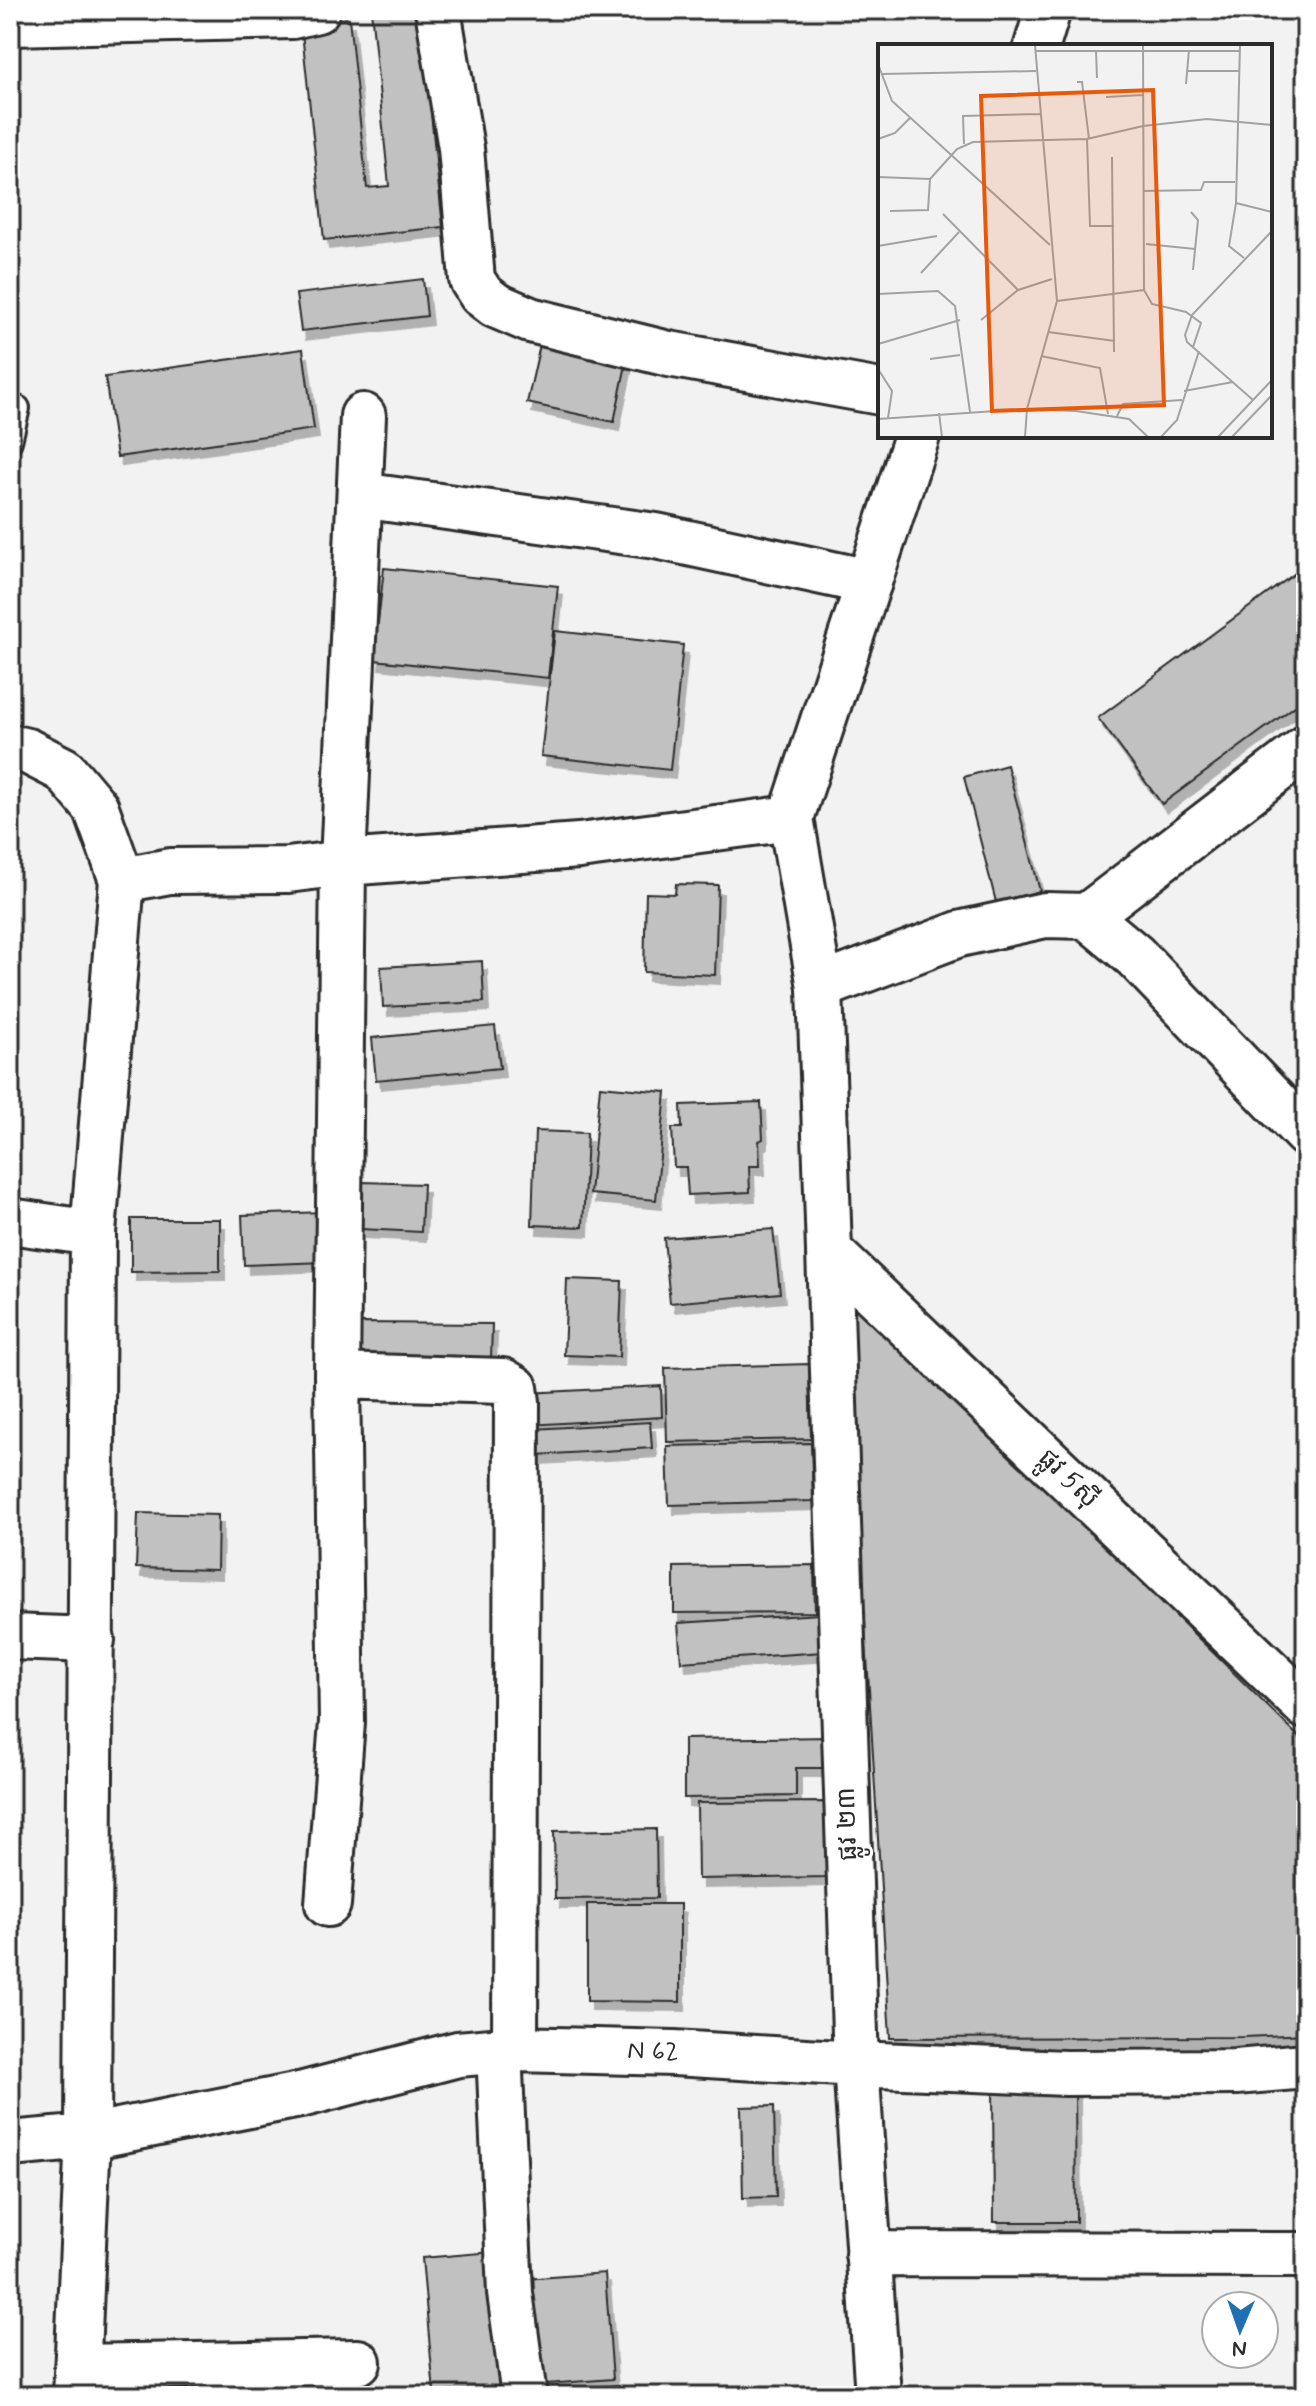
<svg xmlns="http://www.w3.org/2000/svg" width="1316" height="2406" font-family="Mynerve,'Noto Sans Khmer',sans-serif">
<defs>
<filter id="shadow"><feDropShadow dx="5" dy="9" stdDeviation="0" flood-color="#0004"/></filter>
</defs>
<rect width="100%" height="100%" fill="#f2f2f2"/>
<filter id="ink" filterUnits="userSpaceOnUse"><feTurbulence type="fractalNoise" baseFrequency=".0125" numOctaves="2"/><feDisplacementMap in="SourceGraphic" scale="16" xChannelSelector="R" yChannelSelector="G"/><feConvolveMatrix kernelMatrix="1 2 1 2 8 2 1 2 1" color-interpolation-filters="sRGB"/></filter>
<g filter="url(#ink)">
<path fill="#c1c1c1" stroke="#2b2b2b" stroke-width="2" filter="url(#shadow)" d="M371 10H420L443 227 324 240 301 23 349 18 367 188 389 186Z
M423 279 427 316 301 331 296 294Z
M542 336 628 355 614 422 527 403Z
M303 349 314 429 117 457 105 377Z
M384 568 558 586 548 678 374 660Z
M1301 569 1306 576V698L1162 804 1098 718Z
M555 631 683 645 670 770 541 756Z
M1007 765 1040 891 996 902 964 777Z
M676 884 718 885 715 975 644 972 646 893 675 894Z
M482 961 484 1002 383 1007 381 967Z
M495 1026 500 1068 376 1080 372 1038Z
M600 1086 666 1092 656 1200 590 1194Z
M761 1102 763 1139 759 1141 760 1166H749L750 1192 688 1195 686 1167H674L672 1128H682L681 1105Z
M535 1131 587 1133 583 1227 532 1225Z
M362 1182 423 1184 421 1232 360 1229Z
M324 1212 326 1262 244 1265 242 1215Z
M131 1219H220V1271L131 1272Z
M773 1229 780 1293 670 1303 664 1238Z
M567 1279 622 1281 619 1357 564 1355Z
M845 1291 1306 1744V2034L1245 2037 890 2038Z
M356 1323 492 1324 491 1360 356 1358Z
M809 1364 811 1439 667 1442 665 1368Z
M661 1386 662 1417 529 1425 527 1393Z
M650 1422 652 1448 536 1455 534 1429Z
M811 1443 813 1501 669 1505 667 1446Z
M138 1513 218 1515 217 1570 136 1568Z
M814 1565 815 1612 674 1613V1567Z
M820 1614 823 1652 681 1662 678 1623Z
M829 1737V1768H796V1796L684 1798V1739Z
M829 1802 830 1877 698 1879 697 1803Z
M656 1829 657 1898 555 1899 554 1831Z
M587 1904H680V2002L587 2001Z
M1075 2086 1076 2222H994L993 2087Z
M774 2106 776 2197 743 2198 741 2107Z
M493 2252 505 2387 434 2393 422 2258Z
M605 2273 613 2379 532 2385 524 2279Z
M619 2385 620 2396H584L583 2388Z"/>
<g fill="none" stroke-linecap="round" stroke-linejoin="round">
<g stroke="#2b2b2b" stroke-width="28">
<path id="service" d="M10 441 18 408"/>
</g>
<g stroke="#2b2b2b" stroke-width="50">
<path id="minor" d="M438 10 461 148 472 280 481 294 495 305 530 320 669 354 880 392
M10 23 292 16 317 10
M360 495 656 536 869 582
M10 747 27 751 64 770 96 808 122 880 93 1233 88 2137 76 2396
M122 880 170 871 288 870 343 863 579 846 791 818
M1087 916 1306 748
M820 987 959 934 1045 915 1087 916 1135 956 1306 1134
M10 1221 93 1233
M829 1251 856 2064 878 2396
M337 1376 503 1381 515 1388 517 1402 515 2049
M10 1637 92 1640
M328 1904 342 1722 337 1376 343 863 363 416
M499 2050 510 2293 524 2396
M10 2144 88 2137 300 2095 458 2054 515 2049 674 2053 856 2064 1066 2073 1236 2072 1306 2066
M868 2254 1306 2255
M77 2367 358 2362"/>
</g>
<g stroke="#2b2b2b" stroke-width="50">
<path id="tertiary" d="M1037 46 1048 10
M917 436 791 818 820 987 829 1251 1306 1706"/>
</g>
<use href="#service" stroke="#fff" stroke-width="22"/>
<use href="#minor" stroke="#fff" stroke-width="44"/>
<use href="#tertiary" stroke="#fff" stroke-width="44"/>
</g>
</g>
<g text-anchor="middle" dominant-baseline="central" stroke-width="6" stroke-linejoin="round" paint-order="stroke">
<g font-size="26" fill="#2b2b2b" stroke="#fff">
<text transform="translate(1068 1479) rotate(44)">ផ្លូវ 5ស៊ី</text>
<text transform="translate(848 1824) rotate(-92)">ផ្លូវ ២៣</text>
<text transform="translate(653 2052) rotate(2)">N 62</text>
</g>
</g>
<g transform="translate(878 44)">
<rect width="394" height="394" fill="#f2f2f2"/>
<path fill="none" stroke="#a2a2a2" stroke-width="2" d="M265 1 266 246 274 260 308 268 323 279 315 303M362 1 358 159 351 202 366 214M157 7H362M218 7 219 34M0 20 14 57 172 201M309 27H362M4 30 158 27M199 38H204L211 95M308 40 311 6M228 53 265 51M0 95 17 89 32 74M209 95 212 182H236M86 100 85 72 162 70M234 113 236 308M0 133 52 135M266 147 323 146 326 138H357M358 159 394 168M12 167 50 166 52 135 79 105 95 98 209 95 265 82 329 75 394 81M313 168 320 176 315 226M65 170 140 246 174 235M268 200 317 205M0 202 59 192M43 229 81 188M0 250 60 247 77 262 92 368M179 257 266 246M103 276 140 246M170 288 237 297M0 300 82 276M163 312 222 324 230 370M52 315 82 311M0 325 14 347 10 374M306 347 355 338M375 356 309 298 307 291 314 271 394 187M61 369 64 393M239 372 245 360 304 356M0 375 149 365 198 367 251 375 270 393M147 393 149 365 179 257 157 1M283 393 299 376 321 307M340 393 394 336M354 393 394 351"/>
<path fill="#e8590c" fill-opacity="0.15" stroke="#e8590c" stroke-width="4" d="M275 46 286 361 114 367 103 52Z"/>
<rect width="394" height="394" fill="none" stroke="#2b2b2b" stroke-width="4"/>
</g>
<rect width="1316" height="2406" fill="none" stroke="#fff" stroke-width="40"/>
<rect x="20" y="20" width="1276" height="2366" fill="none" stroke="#2b2b2b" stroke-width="3" filter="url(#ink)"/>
<g transform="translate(1240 2330) rotate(182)"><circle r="38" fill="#ffffff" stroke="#aaaaaa" stroke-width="2"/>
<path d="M0-6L14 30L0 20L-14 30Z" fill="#1f6fb2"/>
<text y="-12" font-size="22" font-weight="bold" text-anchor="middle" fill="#2b2b2b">N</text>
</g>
</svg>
